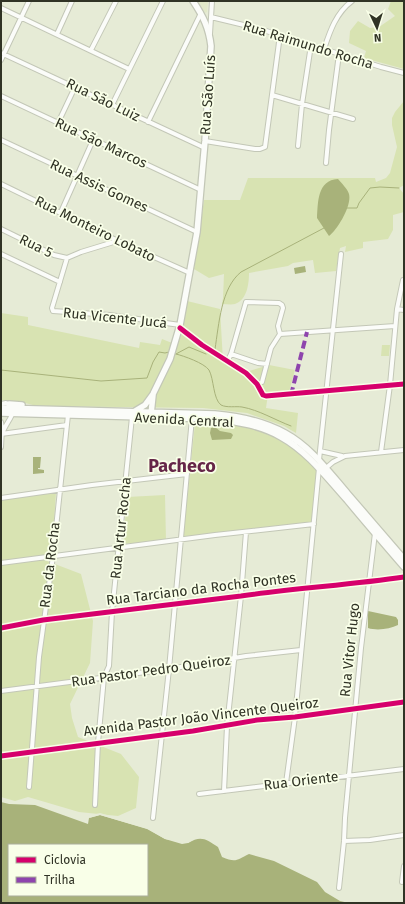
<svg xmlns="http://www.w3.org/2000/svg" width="405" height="904" font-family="'Fira Sans',sans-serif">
<rect width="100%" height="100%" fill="#e6ebd6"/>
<path fill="#e2e9c8" d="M198 1H208L207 12 205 13Z"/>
<path fill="#d8e3b2" d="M391 1H404V69L364 58 366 51 349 43 350 31 358 21 370 28 379 27 395 16 388 9Z
M404 101V185L399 188 404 194V212L393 215V230L388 239 363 242V248L345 252 346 246 340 248 336 271 315 273 313 260 293 263 288 266 249 273C249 284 247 300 235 304 231 305 226 304 222 304L223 298 224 274 209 278 194 269 204 200H240L248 178H375L376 182 386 178 390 173 397 147 392 125V118L395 112Z
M187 301 220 309 223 361 230 362 249 371 269 365 295 370 289 392 268 394 266 408 298 413 296 433 284 426 247 413 203 408 37 406 21 402 1 400V313L28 317V325L139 348 140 342 160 345 162 339 177 345 181 336Z
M382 345H390L389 356H381Z
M199 421C232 423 263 428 292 446 301 452 309 462 317 470L312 523 183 540 195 423Z
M56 492 52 555 39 558 81 574 93 621 90 663 70 704 72 718 78 737 121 754 139 777 136 808 118 816 79 812 28 797 15 801 1 797V499Z
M165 495 166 540 123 544 127 497Z"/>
<path fill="#a8b27a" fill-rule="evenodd" d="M338 179C342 184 347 188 349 194 352 205 338 229 329 236L317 218C318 203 317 180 338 179Z
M305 266 306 272 295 274 294 268Z
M211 428C215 427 217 428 220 431L231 433 233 435 231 439 212 440 210 433Z
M33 457H41L40 468H38V469L44 470V473L33 474Z
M368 611 396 617 398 620V625C390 629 377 631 368 628Z
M1 802 9 804 35 805 88 824 89 818 100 815 148 829 165 839 188 843C201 835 206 839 218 847L222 857C236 863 237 860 249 854L274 861 317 882 325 892 340 901 349 903H1ZM9 845H147V895H9Z"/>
<path fill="#e6ebd6" d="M100 813 148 827 166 837 182 841H187L196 836H200V838H196L188 843 182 844 165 839 147 829 100 815 89 818 92 815Z"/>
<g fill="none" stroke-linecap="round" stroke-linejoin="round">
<path stroke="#a8b27a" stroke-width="1" d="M404 112V124
M346 208H357L359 203 370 188 380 187 399 188
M215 349C219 324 221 288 241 272L324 228
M176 354C184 356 204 363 209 370 214 379 213 399 221 405 227 408 236 406 242 407 259 410 275 420 291 426
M176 354 189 347 206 354
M1 370 101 381 147 378 153 362 159 352 165 353 169 352"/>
<g stroke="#c3c7b7" stroke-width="6">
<path id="street" d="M1 8 129 69
M211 17 260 29 381 67 404 73
M57 34 72 1
M210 34 212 1
M324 49C330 31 336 13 352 1
M91 50 116 1
M1 53 205 148
M1 60 29 1
M272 95 353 119
M1 96 201 190
M112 105 163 1
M148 122 201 13
M58 123 75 87
M1 140 197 232
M205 141 255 149H260L265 147 280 35
M298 146 302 104 311 45
M326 163 329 130 339 54
M1 184 118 241 190 273
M61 212 93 140
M1 229 54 255 67 258 81 252 117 241
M1 254 60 282
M67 258 52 308 53 311 110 315 180 325
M397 309 404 310
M180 328 202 345 246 373 257 384 263 395 266 396 404 384
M280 334 395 326
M231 354 258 363 267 364
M227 362 231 354 246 302 279 303 282 305 283 308 278 326 280 334 271 348 262 382
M1 404 6 403 11 405
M1 422 2 428 1 447
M1 434 67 425
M2 434C5 425 11 419 13 412
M320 451 342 456
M381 452 390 385 397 309 403 280
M319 460 341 254
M326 468 333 462 345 456 404 450
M1 498 92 485 187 474
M1 563 215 535 314 524
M1 628 43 620 241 596C295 588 350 585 404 577
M1 691 169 669 246 656 301 650
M1 756 193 731 257 720 295 717 404 702
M286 783 295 717 319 468
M29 787 39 657 53 556 68 415
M224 791 227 726 241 596 246 532
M199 794 404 769
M95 805 98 743 104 677 109 666 112 612 132 417
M153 818 169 669 192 418
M344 841 370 840 404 835
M402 882 404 866
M339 888 344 841 345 818 361 648 375 533"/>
</g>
<g stroke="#c3c7b7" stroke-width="8">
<path id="secondary" d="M9 404 22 405
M1 408 215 414C239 416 263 421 285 433 311 447 329 472 348 494 367 516 385 537 404 559
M135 411 145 405 153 394 170 359 180 325 197 232 205 141 211 46C209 28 203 16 193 1
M1 413 214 419C238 422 260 425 281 437 308 452 327 478 347 500 366 523 385 545 404 567
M151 414 153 395"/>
</g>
<use href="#street" stroke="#fbfcf9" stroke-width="4"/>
<use href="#secondary" stroke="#fbfcf9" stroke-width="5.5"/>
<path stroke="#8e44ad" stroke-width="4" stroke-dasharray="8 4" stroke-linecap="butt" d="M291 395 307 332"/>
<g stroke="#f9ffe8" stroke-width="8">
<path id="cycleway" d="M180 328 202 345 246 373 257 384 263 395 266 396 404 384
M1 628 43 620 241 596C295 588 350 585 404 577
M1 756 193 731 257 720 295 717 404 702"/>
</g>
<use href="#cycleway" stroke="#d6006c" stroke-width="5"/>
</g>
<g text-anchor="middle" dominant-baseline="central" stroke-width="3.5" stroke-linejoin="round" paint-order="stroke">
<g font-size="14" fill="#303325" stroke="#f9ffe8">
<text transform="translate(308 45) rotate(17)">Rua Raimundo Rocha</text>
<text transform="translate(208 95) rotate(-86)">Rua São Luís</text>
<text transform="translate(103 100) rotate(26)">Rua São Luiz</text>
<text transform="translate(101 143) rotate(25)">Rua São Marcos</text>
<text transform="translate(99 186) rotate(25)">Rua Assis Gomes</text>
<text transform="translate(95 229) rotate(26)">Rua Monteiro Lobato</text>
<text transform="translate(36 246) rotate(26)">Rua 5</text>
<text transform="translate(115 318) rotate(6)">Rua Vicente Jucá</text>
<text transform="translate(184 420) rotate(3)">Avenida Central</text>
<text transform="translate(121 528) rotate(-84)">Rua Artur Rocha</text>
<text transform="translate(50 565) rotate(-83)">Rua da Rocha</text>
<text transform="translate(201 589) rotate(-7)">Rua Tarciano da Rocha Pontes</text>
<text transform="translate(350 650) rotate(-84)">Rua Vitor Hugo</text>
<text transform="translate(151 671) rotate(-8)">Rua Pastor Pedro Queiroz</text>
<text transform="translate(201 717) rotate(-7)">Avenida Pastor João Vincente Queiroz</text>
<text transform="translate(301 781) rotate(-7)">Rua Oriente</text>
</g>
<g font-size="18" font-weight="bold" fill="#652648" stroke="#f9ffe8">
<text x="182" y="466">Pacheco</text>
</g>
</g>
<rect width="405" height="904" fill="none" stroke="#303325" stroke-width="4"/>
<rect x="8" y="844" width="140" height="52" fill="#f9ffe8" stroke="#a9ad9a"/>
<rect x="16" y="857" width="20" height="6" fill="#d6006c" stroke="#a9ad9a"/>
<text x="44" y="864" font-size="12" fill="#303325">Ciclovia</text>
<rect x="16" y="877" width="20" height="6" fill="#8e44ad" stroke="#a9ad9a"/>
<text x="44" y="884" font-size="12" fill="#303325">Trilha</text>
<g transform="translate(377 28) rotate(176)" stroke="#f9ffe8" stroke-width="3" paint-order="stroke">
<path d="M0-3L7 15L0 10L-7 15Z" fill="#303325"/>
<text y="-6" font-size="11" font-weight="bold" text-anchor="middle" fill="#303325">N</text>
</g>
</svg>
